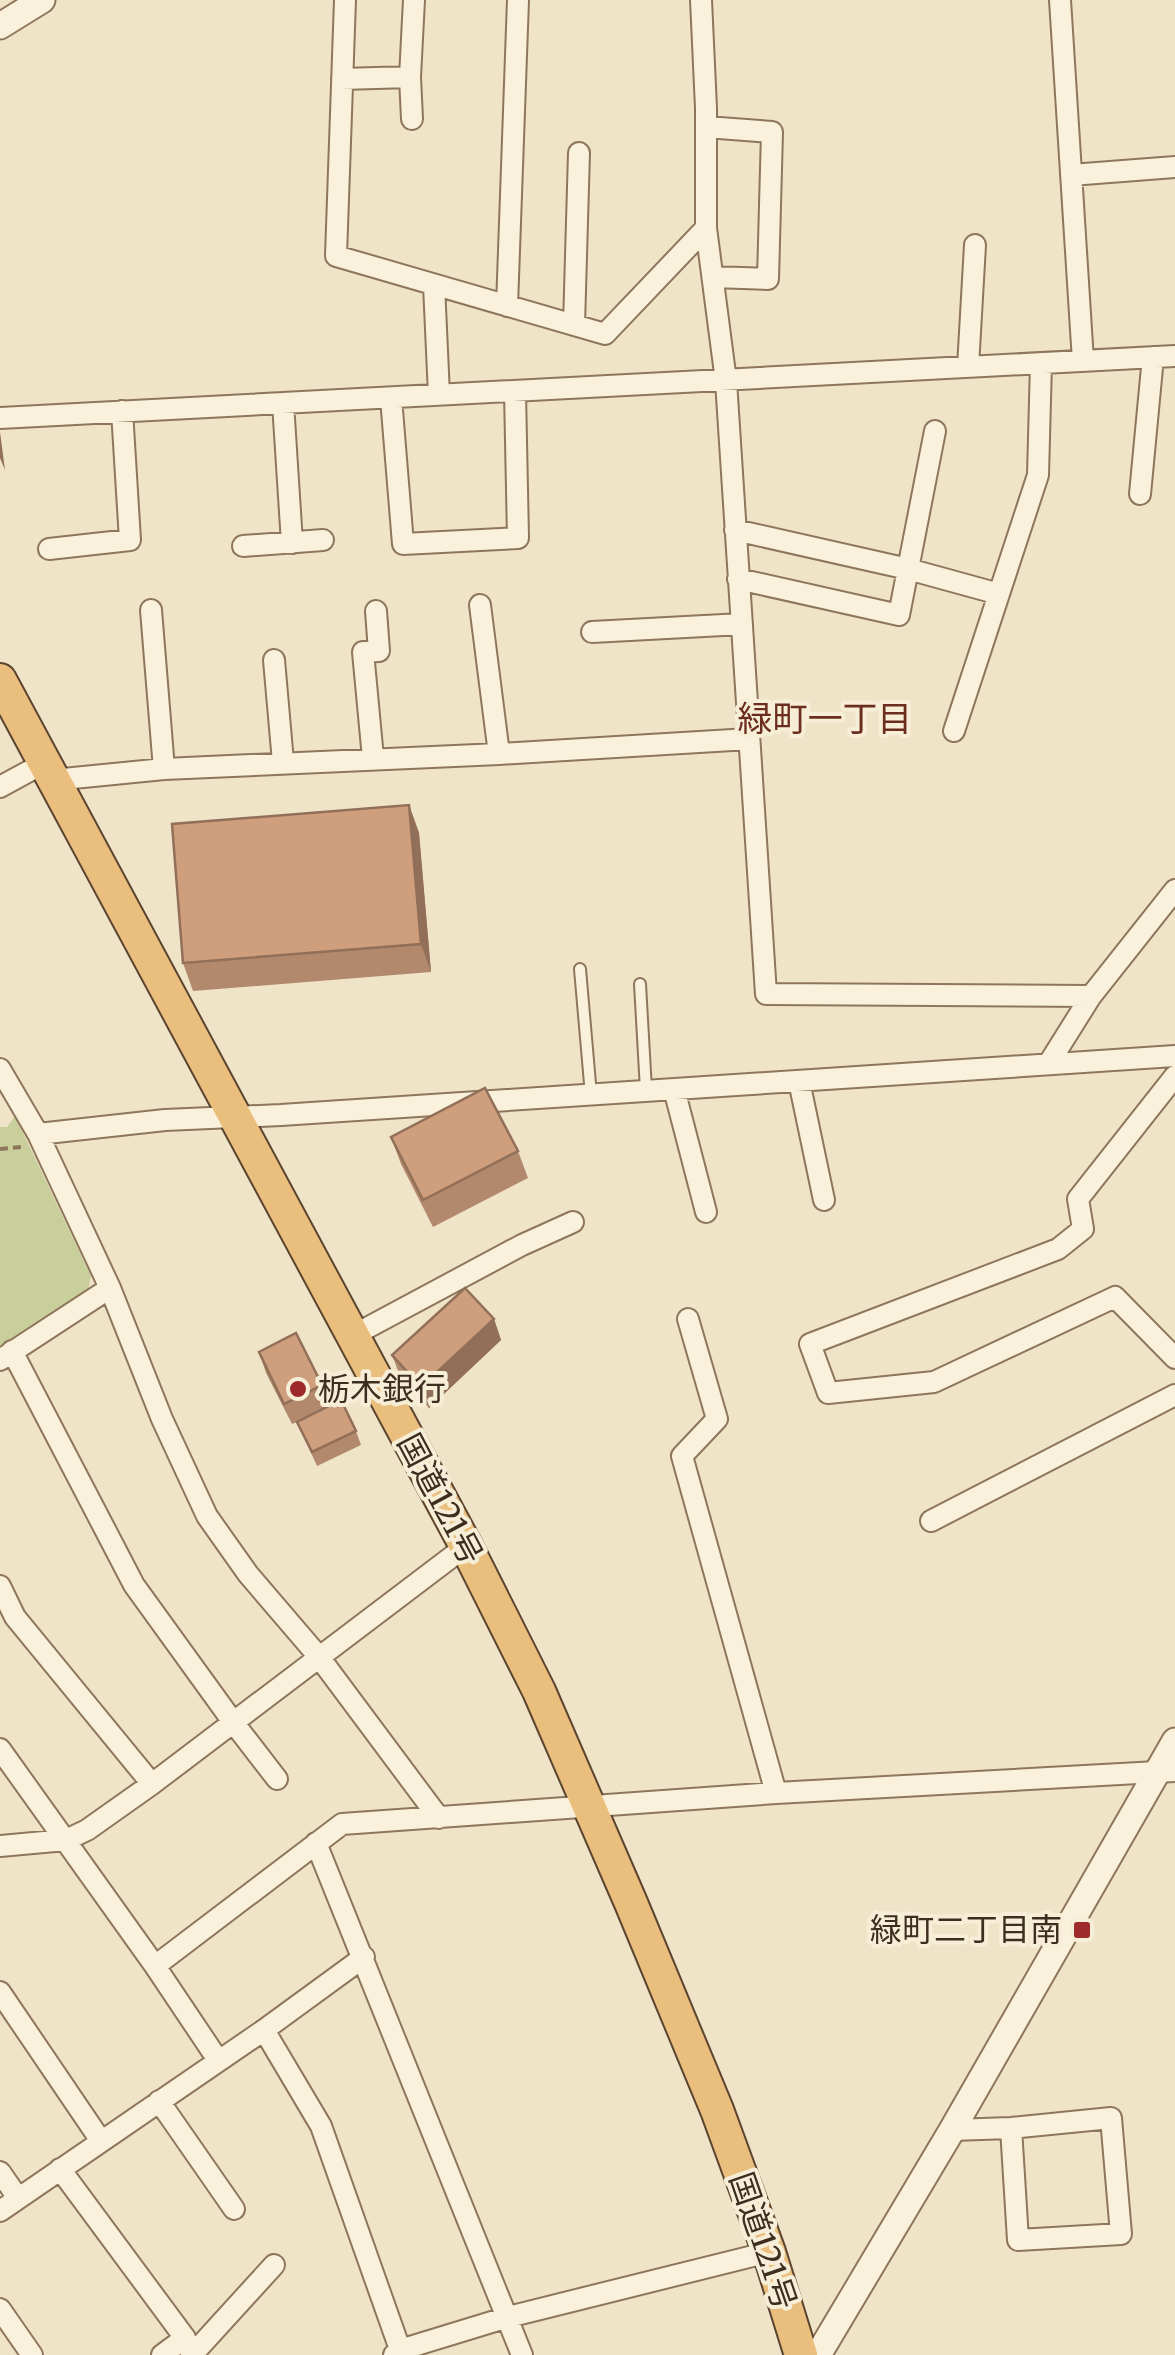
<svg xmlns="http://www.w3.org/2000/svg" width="1175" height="2355" font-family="Merriweather,'Noto Sans JP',serif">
<rect width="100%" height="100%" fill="#f0e4c8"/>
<path fill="#c9cf9b" d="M15 1116 91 1276 87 1295 0 1354V1127H7Z"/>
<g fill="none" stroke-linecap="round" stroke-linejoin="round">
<g stroke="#8d765c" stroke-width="14">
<path id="service" d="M580 969 591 1095
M640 984 646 1090"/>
</g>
<g stroke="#8d765c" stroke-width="24">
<path id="minor" d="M345 0 336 256 605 334 706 228
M701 0 706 108V228L726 381 766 994 1091 996
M1060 0 1083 361
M342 79 410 77
M412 119 410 77 414 0
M706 127 772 132 768 279 713 277
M1071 175 1175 167
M434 285 439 395
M507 306 518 0
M574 325 579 153
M968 367 975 245
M391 398 403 544 518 538 515 392
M283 403 292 543
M0 418 1175 356
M1140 494 1153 357
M735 530 908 569 999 594
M243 546 323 540
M49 549 130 540 122 411
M738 579 899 615 935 431
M480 605 499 754
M151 610 164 769
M592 632 742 624
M274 660 283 762
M954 731 1038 475 1041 363
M373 758 363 652 379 651 376 611
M53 780 164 769 499 754 749 739
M0 787 44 763
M1049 1063 1091 996 1175 890
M0 1069 38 1134 110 1288 162 1419 207 1516 248 1574 319 1657 439 1818
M1175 1076 1078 1199 1083 1229 1058 1249 810 1344 828 1393 934 1382 1115 1297 1175 1358
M799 1081 824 1200
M674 1089 706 1212
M38 1134 165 1120 281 1115 1175 1056
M688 1319 717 1419 682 1456 776 1793
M352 1336 522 1245 573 1222
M12 1351 134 1585 233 1722 277 1779
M0 1360 110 1288
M931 1521 1175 1395
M0 1586 15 1617 152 1784
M0 1749 155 1966 218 2060
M316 1843 522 2355
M0 1846 66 1840 87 1830 152 1784 466 1546
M155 1966 342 1824 776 1793 1175 1771
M0 1992 101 2141
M264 2030 321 2126 402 2355
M159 2101 234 2209
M952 2130 1011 2128 1111 2118 1121 2234 1018 2240 1011 2128
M60 2169 185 2338 192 2355
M0 2172 18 2198
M0 2211 264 2030 364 1957
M0 2309 32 2355
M162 2355 185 2338
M192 2355 274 2265
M394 2355 400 2350 508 2317 769 2252"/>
</g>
<g stroke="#8d765c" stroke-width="29">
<path id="tertiary" d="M0 26 42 0
M818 2355 952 2130 1175 1741"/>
</g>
<g stroke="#5b4430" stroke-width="36">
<path id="trunk" d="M0 680 466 1546 539 1691 631 1903 717 2110 769 2252 801 2355"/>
</g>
<path stroke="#8d765c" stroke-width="4" stroke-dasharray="8 5" stroke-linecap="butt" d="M0 1149 22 1147"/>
<use href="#service" stroke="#faf1dc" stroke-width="10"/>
<use href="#minor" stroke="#faf1dc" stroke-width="20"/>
<use href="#tertiary" stroke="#faf1dc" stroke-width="25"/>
<use href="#trunk" stroke="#eabe7c" stroke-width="32"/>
</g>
<path fill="#b2896c" d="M409 805 419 833 431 972 193 991 183 963Z
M391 1137 518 1151 528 1178 433 1227 401 1164Z
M494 1319 501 1340 429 1408 400 1376 392 1355Z
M259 1352 322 1385 329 1406 356 1431 361 1445 317 1466 297 1422 292 1424 266 1373Z"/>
<path fill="#916f58" d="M0 431V432L5 470 0 458Z
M409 805 419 833 431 972 421 944Z
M494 1319 501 1340 429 1408 421 1387Z"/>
<path fill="#cf9f7d" stroke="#916f58" stroke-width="2.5" d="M409 805 421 944 183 963 172 824Z
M485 1088 518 1151 423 1200 391 1137Z
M465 1288 494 1319 421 1387 392 1355Z
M296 1333 322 1385 284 1404 259 1352Z
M341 1400 356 1431 312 1452 297 1422Z"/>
<g fill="#9e2a2b" stroke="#f7eed8" stroke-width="4">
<circle cx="298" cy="1389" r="10"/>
<rect x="1072" y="1920" width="20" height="20" rx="5"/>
</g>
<g text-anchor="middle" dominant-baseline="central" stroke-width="8" stroke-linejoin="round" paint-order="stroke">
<g font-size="32" fill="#3d2e20" stroke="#f7eed8" text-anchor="start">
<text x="318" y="1389">栃木銀行</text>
<text x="1062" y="1930" text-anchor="end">緑町二丁目南</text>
</g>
<g font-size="32" fill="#3d2e20" stroke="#f7eed8">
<text transform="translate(440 1499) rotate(62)">国道121号</text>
<text transform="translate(763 2241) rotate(71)">国道121号</text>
</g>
<g font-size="35" fill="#6b2e1e" stroke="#f7eed8">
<text x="825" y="719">緑町一丁目</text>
</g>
</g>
</svg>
